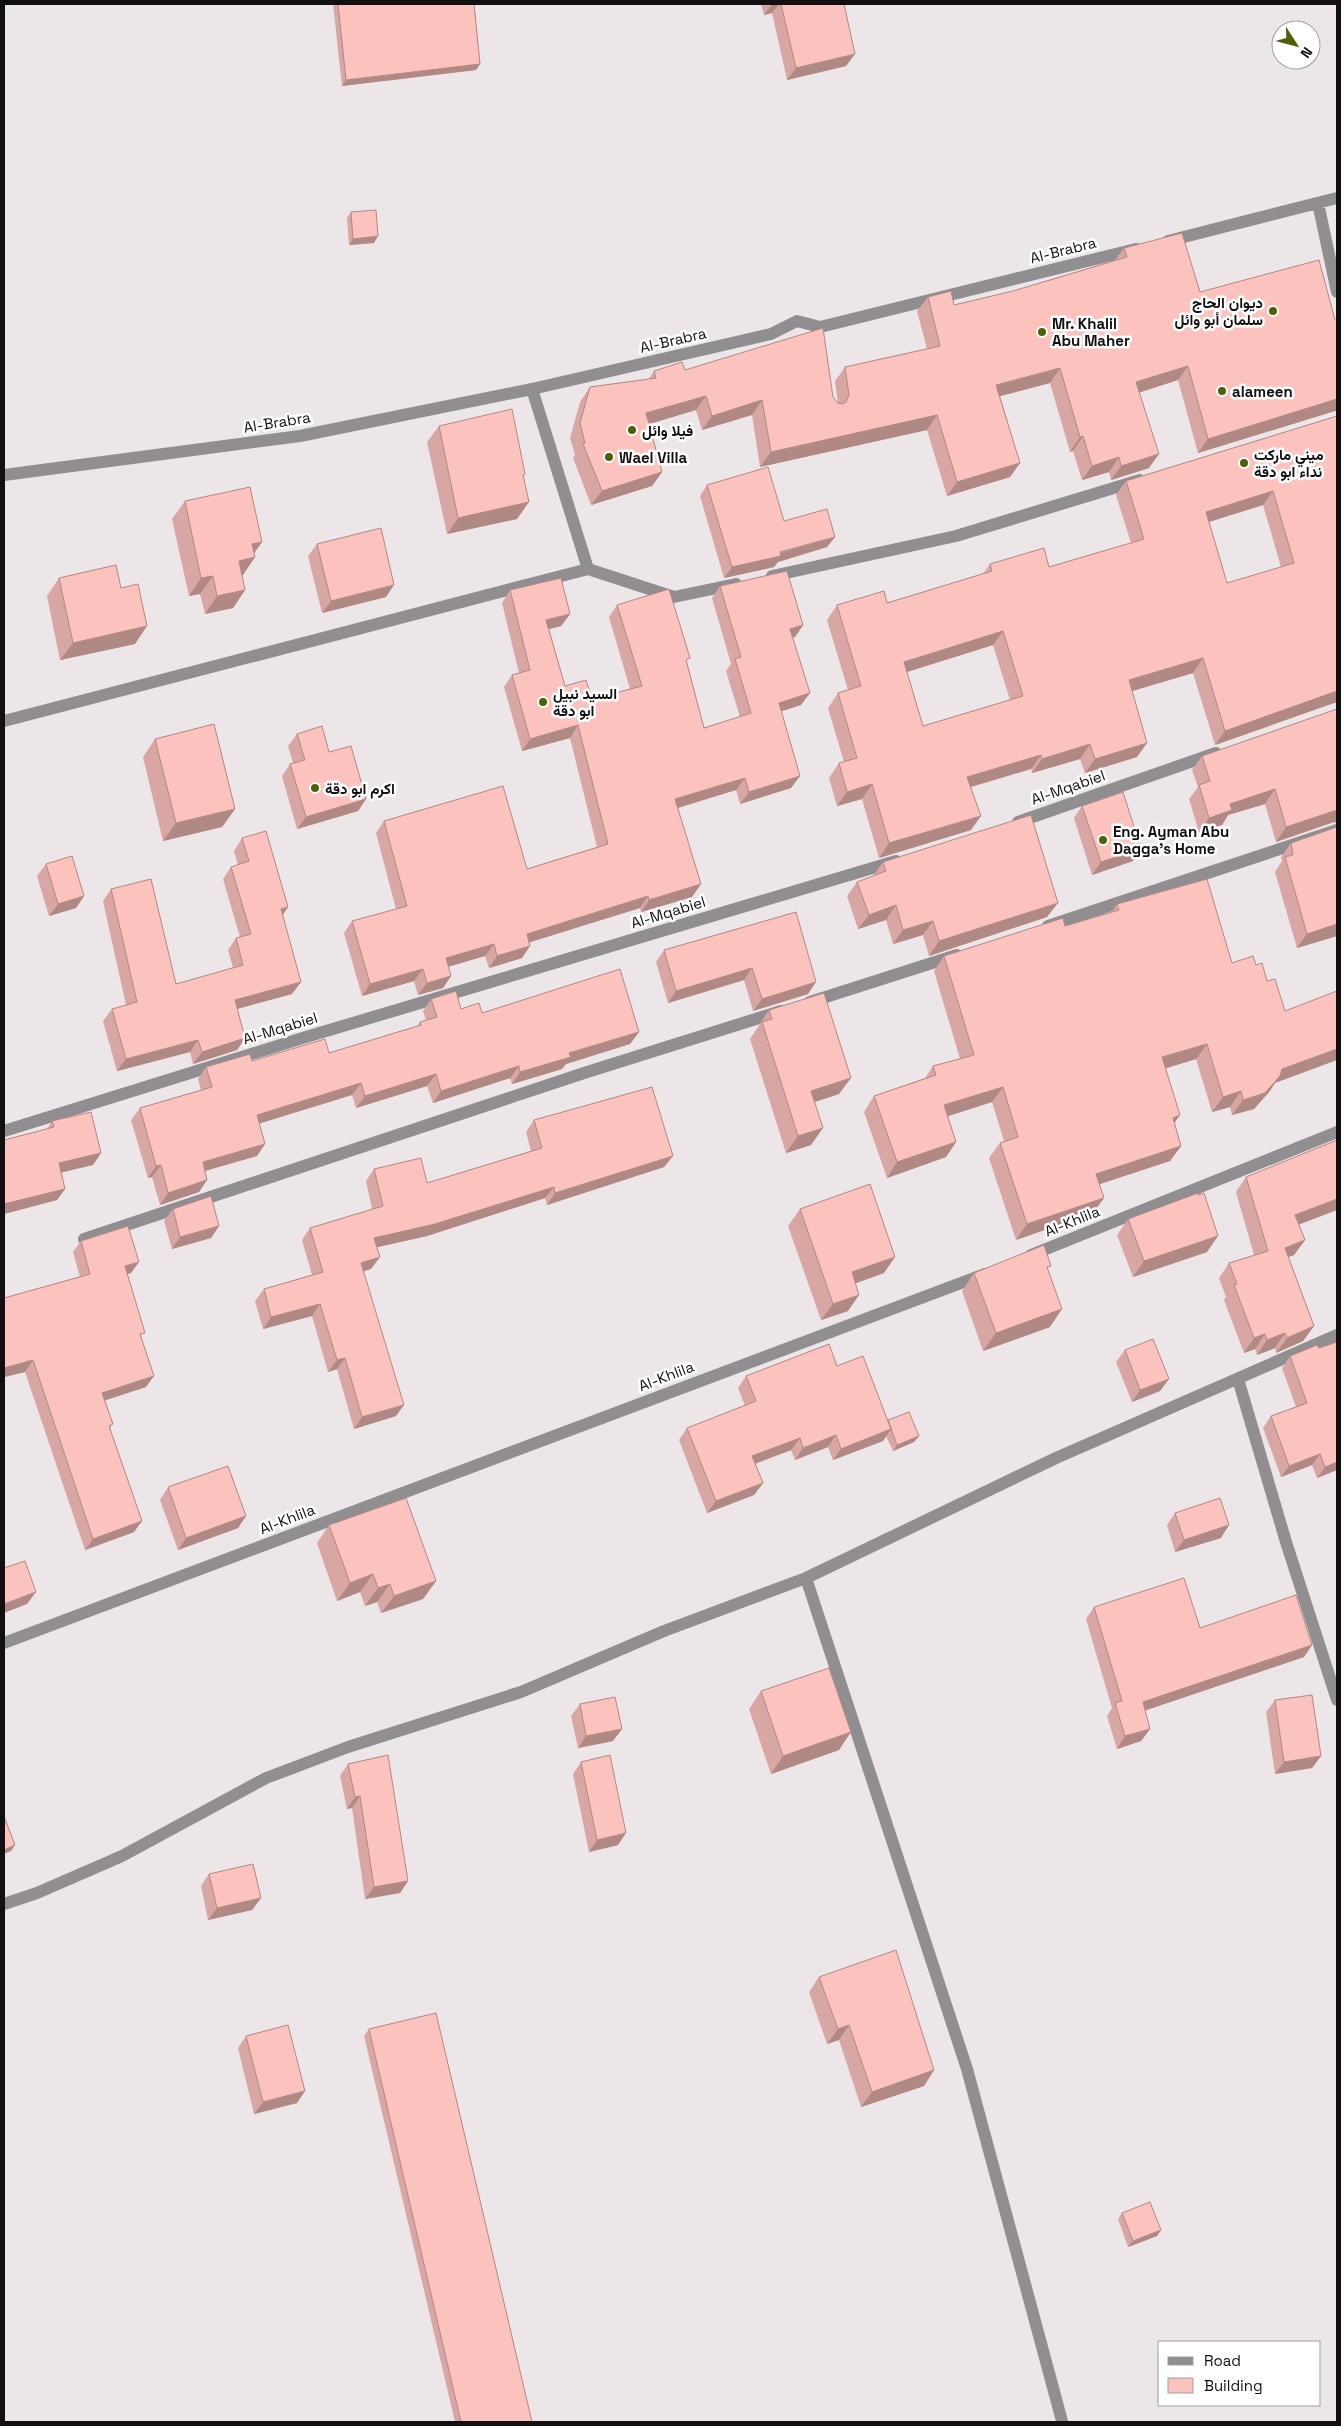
<svg xmlns="http://www.w3.org/2000/svg" width="1341" height="2426" font-family="'Space Grotesk',Vazirmatn,sans-serif">
<rect width="100%" height="100%" fill="#ece6e8"/>
<g fill="none" stroke-linecap="round" stroke-linejoin="round">
<path stroke="#908e90" stroke-width="12" d="M1318 203 1337 292
M1168 241 1337 198
M532 389 588 569
M4 475 300 436 532 389 771 334 797 321 820 327 1136 249
M772 576 956 536 1140 480
M4 721 588 569 674 597 736 584
M1018 822 1216 753
M1048 926 1337 830
M810 1002 957 955
M4 1131 306 1037 896 861
M84 1239 584 1073 781 1011
M1031 1255 1337 1132
M1238 1379 1286 1542 1337 1700
M806 1578 967 2069 1062 2421
M4 1643 985 1274
M4 1904 37 1893 122 1856 266 1778 348 1747 521 1692 664 1631 806 1578 1056 1458 1337 1335"/>
</g>
<path fill="#d9a7a3" fill-rule="evenodd" d="M333 4H474L480 64 476 70 342 86Z
M761 4H844L846 66 787 80 772 13 764 15Z
M351 212 374 243 349 245 347 218Z
M1124 248 1200 292 1335 320H1337V412L1335 411 1198 453 1178 380 1139 392 1149 468 1111 480 1109 472 1082 480 1073 451 1070 452 1050 383 1000 396 1020 463 1010 477 947 496 927 430 760 467 752 415 702 430 696 410 649 424 662 472 652 486 591 505 573 458 575 455 570 438 580 402 590 387 649 379 654 371 685 370 833 397 838 403 835 381 845 367 927 349 917 311 928 297 954 305 1013 291 1115 260Z
M1337 416 1334 703 1215 745 1193 673 1132 691 1137 757 1085 773 1080 759 1032 773 1031 769 971 787V830L879 858 862 799 837 806 829 778 839 763 844 762 828 708 838 693 848 690 827 620 837 605 887 603 983 574 990 564 1049 567 1131 543 1116 495 1126 481ZM1263 505 1281 567 1227 583 1209 522ZM993 645 1010 700 923 726 907 672Z
M439 426 525 474 523 477 517 519 447 534 427 442Z
M707 485 784 521 835 537 827 547 778 562 774 567 724 578 700 496Z
M185 501 262 542 254 553 255 557 242 575 245 590 233 608 205 614 200 594 189 596 172 519Z
M317 544 386 597 322 613 308 556Z
M59 578 135 644 60 660 47 596Z
M720 586 803 625 795 637H793L801 705 781 711 791 788 740 804 736 790 678 808 692 897 641 912 640 908 529 942 522 958 489 968 485 956 448 967 451 976 443 988 418 995 414 981 362 996 344 933 352 921 396 909 376 833 384 821 527 869 597 847 570 738 522 751 504 687 512 675 519 673 502 603 510 590 570 614 561 626 549 629 565 686 592 699 630 689 609 617 617 605 687 662 704 728 740 717 726 671 731 664 712 598Z
M1337 709 1334 822 1276 842 1265 804 1228 815 1222 825 1199 832 1189 799 1198 787 1192 770 1202 756Z
M297 734 329 752 366 799 358 811 297 829 282 776 290 764 293 763 288 746Z
M155 739 235 809 222 827 163 841 143 757Z
M1082 806 1133 861 1092 875 1074 818Z
M1337 827V936L1297 948 1275 872 1282 861 1281 857 1291 843Z
M242 838 288 907 282 916 292 994 237 1009 245 1038 237 1050 193 1064 190 1052 117 1071 103 1021 112 1009 126 1005 103 901 111 889 176 984 233 968 228 950 236 938 240 937 223 879 231 867 238 865 234 851Z
M883 862 1047 917 929 956 923 935 893 944 886 920 858 929 847 896 857 882 873 876Z
M46 864 84 896 76 908 49 916 37 876Z
M1117 904 1232 963 1256 965 1267 981 1285 1011 1275 1083 1269 1092 1254 1109 1232 1115 1230 1107 1212 1112 1196 1059 1165 1068 1174 1123 1181 1146 1170 1161 1099 1184 1093 1213 1016 1240 989 1158 1000 1143 1004 1141 992 1102 948 1116 956 1142 946 1157 887 1178 864 1112 874 1096 925 1078 933 1066 960 1059 934 971 944 956 1065 926 1112 912Z
M796 912 808 994 753 1011 744 980 668 1003 656 962 664 950Z
M431 999 461 1009 482 1013 639 1032 630 1044 566 1064 562 1069 512 1084 510 1078 433 1103 427 1086 356 1108 352 1095 259 1123 257 1156 205 1171 207 1180 199 1192 160 1205 152 1177 148 1178 131 1120 140 1108 201 1090 198 1079 206 1067 252 1061 329 1053 417 1026 420 1022 426 1020 423 1011Z
M769 1010 839 1094 815 1102 811 1145 786 1153 750 1039Z
M534 1120 673 1156 664 1167 547 1205 545 1198 427 1236 376 1247 371 1269 363 1271 396 1416 354 1429 337 1369 328 1372 312 1316 263 1329 255 1301 264 1289 312 1275 302 1240 310 1228 372 1209 366 1181 374 1169 427 1183 531 1151 526 1132Z
M52 1121 101 1153 93 1165 61 1172 65 1189 57 1200 4 1214V1140L47 1129Z
M1246 1177 1299 1224 1305 1240 1294 1255 1288 1257 1314 1326 1303 1341 1276 1353 1275 1348 1257 1355 1255 1349 1244 1353 1224 1300 1226 1297 1219 1278 1229 1263 1254 1255 1236 1192Z
M173 1209 219 1226 211 1238 172 1249 164 1221Z
M800 1209 884 1273 855 1283 848 1311 821 1320 788 1226Z
M1128 1219 1207 1252 1133 1277 1117 1235Z
M81 1241 131 1273 127 1274 142 1338 146 1387 105 1400 113 1424 110 1428 134 1532 85 1550 25 1372 4 1377V1298L80 1277 73 1252Z
M1048 1270 1050 1327 983 1351 962 1291 974 1273Z
M1337 1342V1470L1317 1478 1312 1465 1281 1477 1263 1428 1271 1416 1296 1407 1282 1368 1290 1356Z
M1125 1350 1160 1391 1132 1402 1116 1362Z
M837 1366 888 1420 919 1436 914 1442 893 1451 886 1436 883 1441 833 1460 828 1447 795 1460 791 1450 755 1464 763 1483 754 1495 707 1513 679 1440 687 1428 745 1406 738 1388 746 1376Z
M168 1487 246 1516 238 1528 178 1550 160 1500Z
M1175 1513 1221 1538 1175 1552 1167 1525Z
M329 1525 436 1581 423 1599 381 1613 377 1602 365 1606 360 1592 337 1601 317 1543Z
M1094 1607 1200 1628 1312 1645 1304 1657 1145 1710 1150 1729 1141 1741 1117 1749 1107 1716 1112 1708 1086 1619Z
M761 1691 839 1750 771 1774 749 1709Z
M1275 1700 1321 1756 1312 1768 1275 1774 1266 1712Z
M580 1704 613 1741 578 1748 571 1716Z
M581 1762 618 1845 589 1852 573 1774Z
M348 1764 408 1881 400 1893 365 1899 352 1808 347 1809 340 1776Z
M209 1874 261 1898 252 1910 208 1920 201 1886Z
M819 1977 934 2070 924 2086 861 2107 839 2040 827 2044 809 1992Z
M369 2029 532 2422H455L364 2036Z
M246 2036 297 2103 254 2114 238 2048Z
M1122 2213 1157 2236 1128 2247 1118 2219Z"/>
<path fill="#b08884" d="M772 4H779L772 13 764 15Z
M855 54 846 66 787 80 796 68Z
M480 64 476 70 342 86 346 80Z
M378 236 374 243 349 245 353 239Z
M1188 366 1178 380 1126 397 1136 382Z
M1060 368 1050 383 986 400 996 385Z
M706 396 696 410 636 428 646 413Z
M1337 399V412L1335 411 1198 453 1208 439Z
M762 400 752 415 702 430 712 416Z
M937 415 927 430 760 467 771 452Z
M1083 436 1073 451 1070 452 1080 437Z
M1159 454 1149 468 1111 480 1121 466Z
M1119 457 1109 472 1082 480 1092 466Z
M1020 463 1010 477 947 496 957 482Z
M662 472 652 486 591 505 602 491Z
M1273 491 1263 505 1196 526 1206 512Z
M529 502 517 519 447 534 458 518Z
M835 537 827 547 778 562 774 567 724 578 732 567Z
M262 542 250 559 255 557 243 575 226 579 252 544Z
M213 576 200 594 189 596 201 578Z
M394 585 386 597 322 613 331 601Z
M245 590 233 608 205 614 217 596Z
M570 614 561 626 538 632 546 620Z
M803 625 795 637 782 641 790 629Z
M147 626 135 644 60 660 73 643Z
M1003 631 993 645 894 676 904 662Z
M1203 658 1193 673 1119 695 1129 680Z
M1337 691V703H1334L1215 745 1225 731Z
M810 693 801 705 770 715 779 703Z
M578 725 570 738 522 751 530 739Z
M1147 743 1137 757 1085 773 1095 759Z
M1090 744 1080 759 1032 773 1042 759Z
M1041 755 1031 769 957 791 967 777Z
M800 776 791 788 740 804 749 792Z
M745 778 736 790 667 811 675 799Z
M872 784 862 799 837 806 847 792Z
M1275 789 1265 804 1228 815 1222 825 1199 832 1209 818 1230 804Z
M366 799 358 811 297 829 306 817Z
M235 809 222 827 163 841 176 823Z
M1337 810V823L1334 822 1276 842 1286 827Z
M981 816 971 830 879 858 889 843Z
M1141 849 1133 861 1092 875 1101 862Z
M701 884 692 897 641 912 649 900Z
M84 896 76 908 49 916 58 904Z
M648 896 640 908 518 946 527 934Z
M1058 903 1047 917 929 956 939 941Z
M896 905 886 920 858 929 869 915Z
M288 907 280 919 281 909Z
M933 921 923 935 893 944 903 930Z
M1337 924V936L1297 948 1307 934Z
M494 944 485 956 437 970 446 958Z
M530 946 522 958 489 968 497 956Z
M752 968 744 980 668 1003 676 991Z
M423 969 414 981 362 996 370 984Z
M451 976 443 988 418 995 427 983Z
M301 982 292 994 226 1012 235 1000Z
M816 982 808 994 753 1011 762 999Z
M639 1032 630 1044 566 1064 562 1069 512 1084 520 1072 569 1053Z
M245 1038 237 1050 193 1064 202 1052Z
M198 1040 190 1052 117 1071 126 1059Z
M1207 1044 1196 1059 1151 1073 1162 1057Z
M1337 1049V1060L1275 1083 1269 1092 1254 1109 1232 1115 1243 1100 1282 1069Z
M519 1066 510 1078 433 1103 441 1091Z
M436 1074 427 1086 356 1108 365 1096Z
M851 1078 839 1094 799 1107 811 1091Z
M361 1083 352 1095 248 1127 257 1115Z
M1003 1087 992 1102 933 1121 944 1105Z
M1241 1091 1230 1107 1212 1112 1223 1097Z
M1180 1115 1169 1131 1173 1118Z
M823 1128 811 1145 786 1153 798 1136Z
M956 1142 946 1157 887 1178 897 1162Z
M265 1144 257 1156 194 1174 203 1162Z
M1181 1146 1170 1161 1085 1189 1096 1174Z
M101 1153 93 1165 51 1175 59 1163Z
M673 1156 664 1167 547 1205 555 1193Z
M161 1165 152 1177 148 1178 156 1166Z
M207 1180 199 1192 160 1205 168 1193Z
M554 1187 545 1198 427 1236 365 1250 374 1238Z
M65 1189 57 1200 4 1214V1204Z
M1104 1198 1093 1213 1016 1240 1027 1224Z
M1337 1199V1210L1285 1230 1295 1215Z
M219 1226 211 1238 172 1249 180 1237Z
M1218 1236 1207 1252 1133 1277 1144 1261Z
M1305 1240 1294 1255 1274 1263 1285 1248Z
M380 1257 371 1269 352 1275 361 1263Z
M895 1257 884 1273 840 1289 852 1272Z
M139 1262 131 1273 117 1277 125 1266Z
M859 1295 848 1311 821 1320 833 1304Z
M320 1304 312 1316 263 1329 271 1317Z
M1062 1309 1050 1327 983 1351 996 1333Z
M1314 1326 1303 1341 1276 1353 1287 1338Z
M1285 1333 1275 1348 1257 1355 1267 1340Z
M1265 1334 1255 1349 1244 1353 1254 1338Z
M345 1358 337 1369 328 1372 337 1360Z
M33 1360 25 1372 4 1377V1368Z
M154 1376 146 1387 94 1404 102 1393Z
M1169 1379 1160 1391 1132 1402 1140 1390Z
M404 1405 396 1416 354 1429 362 1417Z
M891 1429 883 1441 833 1460 841 1449Z
M836 1435 828 1447 795 1460 803 1448Z
M919 1436 914 1442 893 1451 897 1445Z
M800 1438 791 1450 744 1468 752 1456Z
M1320 1454 1312 1465 1281 1477 1289 1466Z
M1337 1462V1470L1317 1478 1325 1467Z
M763 1483 754 1495 707 1513 716 1501Z
M246 1516 238 1528 178 1550 186 1538Z
M142 1521 134 1532 85 1550 93 1539Z
M1229 1525 1221 1538 1175 1552 1184 1540Z
M373 1574 360 1592 337 1601 350 1583Z
M436 1581 423 1599 381 1613 394 1596Z
M390 1584 377 1602 365 1606 378 1588Z
M36 1592 27 1604 4 1613V1604Z
M1312 1645 1304 1657 1135 1714 1143 1702Z
M622 1729 613 1741 578 1748 586 1736Z
M1150 1729 1141 1741 1117 1749 1125 1736Z
M851 1732 839 1750 771 1774 783 1756Z
M1321 1756 1312 1768 1275 1774 1284 1762Z
M360 1796 352 1808 347 1809 355 1797Z
M626 1833 618 1845 589 1852 597 1840Z
M15 1845 11 1851 4 1854V1850Z
M408 1881 400 1893 365 1899 374 1887Z
M261 1898 252 1910 208 1920 217 1908Z
M849 2025 839 2040 827 2044 838 2029Z
M934 2070 924 2086 861 2107 872 2092Z
M305 2091 297 2103 254 2114 263 2102Z
M1161 2230 1157 2236 1128 2247 1133 2241Z"/>
<path fill="#fcc2bd" stroke="#b08884" fill-rule="evenodd" d="M338 4H474L480 64 346 80Z
M781 4H844L855 54 796 68Z
M376 210 378 236 353 239 351 212Z
M1182 233 1200 292 1319 260 1335 320H1337V399L1208 439 1188 366 1136 382 1159 454 1121 466 1119 457 1092 466 1083 436 1080 437 1060 368 996 385 1020 463 957 482 937 415 771 452 762 400 712 416 706 396 646 413 662 472 602 491 583 444 585 443 580 423 590 387 656 378 654 371 682 362 685 370 823 328 833 397 838 403 843 404 846 402 849 395 845 367 940 346 928 297 951 291 954 305 1013 291 1127 257 1124 248Z
M512 409 525 474 523 475 529 502 458 518 439 426Z
M1337 416V691L1225 731 1203 658 1129 680 1147 743 1095 759 1090 744 1042 759 1041 755 967 777 981 816 889 843 872 784 847 792 839 763 857 758 838 693 861 686 837 605 884 591 887 603 992 571 990 564 1044 548 1049 567 1144 539 1126 481ZM1273 491 1294 563 1227 583 1206 512ZM1003 631 1023 696 923 726 904 662Z
M768 467 784 521 827 509 835 537 780 552 781 556 732 567 707 485Z
M250 487 262 542 252 544 255 557 239 561 245 590 217 596 213 576 201 578 185 501Z
M381 528 394 585 331 601 317 544Z
M116 565 121 588 138 584 147 626 73 643 59 578Z
M787 571 803 625 790 629 810 693 779 703 800 776 749 792 745 778 675 799 701 884 649 900 648 896 527 934 530 946 497 956 494 944 446 958 451 976 427 983 423 969 370 984 352 921 407 906 384 821 503 786 527 869 608 844 578 725 530 739 512 675 530 670 510 590 561 578 570 614 546 620 565 686 586 680 592 699 642 686 617 605 669 589 690 658 686 660 704 728 751 713 735 659 741 657 720 586Z
M1337 709V810L1286 827 1275 789 1230 804 1232 810 1209 818 1199 785 1210 781 1202 756Z
M214 724 235 809 176 823 155 739Z
M322 726 329 752 351 746 366 799 306 817 290 764 305 760 297 734Z
M1123 792 1141 849 1101 862 1082 806Z
M1031 815 1058 903 939 941 933 921 903 930 896 905 869 915 857 882 886 871 883 862Z
M1337 827V924L1307 934 1285 857 1293 855 1291 843Z
M266 831 288 907 281 909 301 982 235 1000 245 1038 202 1052 198 1040 126 1059 112 1009 137 1002 111 889 151 879 176 984 243 965 236 938 251 934 231 867 249 861 242 838Z
M72 856 84 896 58 904 46 864Z
M1207 879 1232 963 1253 956 1256 965 1262 963 1267 981 1275 979 1285 1011 1337 991V1049L1282 1069 1280 1076 1265 1093 1243 1100 1241 1091 1223 1097 1207 1044 1162 1057 1180 1115 1173 1118 1181 1146 1096 1174 1104 1198 1027 1224 1000 1143 1018 1137 1003 1087 944 1105 956 1142 897 1162 874 1096 936 1075 933 1066 974 1055 944 956 1063 918 1065 926 1119 910 1117 904Z
M796 912 816 982 762 999 752 968 676 991 664 950Z
M620 969 639 1032 569 1053 571 1057 520 1072 519 1066 441 1091 436 1074 365 1096 361 1083 257 1115 265 1144 203 1162 207 1180 168 1193 161 1165 156 1166 140 1108 212 1087 206 1067 250 1054 252 1061 325 1039 329 1053 421 1025 420 1022 437 1017 431 999 456 991 461 1009 479 1003 482 1013Z
M824 993 851 1078 811 1091 823 1128 798 1136 762 1022 772 1019 769 1010Z
M652 1087 673 1156 555 1193 554 1187 435 1224 374 1238 380 1257 361 1263 404 1405 362 1417 345 1358 337 1360 320 1304 271 1317 264 1289 323 1272 310 1228 383 1206 374 1169 421 1158 427 1183 542 1148 534 1120Z
M91 1112 101 1153 59 1163 65 1189 4 1204V1140L54 1127 52 1121Z
M1337 1140V1199L1295 1215 1305 1240 1285 1248 1314 1326 1287 1338 1285 1333 1267 1340 1265 1334 1254 1338 1234 1285 1237 1284 1229 1263 1268 1251 1246 1177Z
M870 1184 895 1257 852 1272 859 1295 833 1304 800 1209Z
M1198 1193V1195L1204 1193 1218 1236 1144 1261 1128 1219Z
M211 1196 219 1226 180 1237 173 1209Z
M128 1226 139 1262 125 1266 145 1333 140 1334 154 1376 102 1393 113 1424 109 1426 142 1521 93 1539 33 1360 4 1368V1298L90 1274 81 1241Z
M1044 1245 1051 1266 1047 1267 1062 1309 996 1333 974 1273Z
M1153 1339 1169 1379 1140 1390 1125 1350Z
M1337 1342V1462L1325 1467 1320 1454 1289 1466 1271 1416 1307 1403 1290 1356 1317 1345 1319 1348Z
M829 1344 837 1366 863 1356 891 1429 841 1449 836 1435 803 1448 800 1438 752 1456 763 1483 716 1501 687 1428 756 1401 746 1376Z
M909 1412 919 1436 897 1445 888 1420Z
M228 1466 246 1516 186 1538 168 1487Z
M406 1498 436 1581 394 1596 390 1584 378 1588 373 1574 350 1583 329 1525Z
M1220 1498 1229 1525 1184 1540 1175 1513Z
M25 1561 36 1592 4 1604V1568Z
M1184 1578 1200 1628 1296 1595 1312 1645 1143 1702 1150 1729 1125 1736 1115 1703 1122 1701 1094 1607Z
M829 1668 851 1732 783 1756 761 1691Z
M1312 1695 1321 1756 1284 1762 1275 1700Z
M615 1697 622 1729 586 1736 580 1704Z
M388 1755 408 1881 374 1887 360 1796 355 1797 348 1764Z
M610 1755 626 1833 597 1840 581 1762Z
M4 1816 15 1845 4 1850Z
M253 1864 261 1898 217 1908 209 1874Z
M896 1950 934 2070 872 2092 849 2025 838 2029 819 1977Z
M436 2013 532 2422H461L369 2029Z
M288 2025 305 2091 263 2102 246 2036Z
M1150 2202 1161 2230 1133 2241 1122 2213Z"/>
<g fill="#4e6108" stroke="#fff" stroke-width="2">
<circle cx="1273" cy="311" r="5"/>
<circle cx="1042" cy="332" r="5"/>
<circle cx="1222" cy="391" r="5"/>
<circle cx="632" cy="430" r="5"/>
<circle cx="609" cy="457" r="5"/>
<circle cx="1244" cy="463" r="5"/>
<circle cx="543" cy="702" r="5"/>
<circle cx="315" cy="788" r="5"/>
<circle cx="1103" cy="840" r="5"/>
</g>
<g text-anchor="middle" dominant-baseline="central" stroke-width="5" stroke-linejoin="round" paint-order="stroke">
<g font-size="15" fill="#110f0f" stroke="#fff">
<text transform="translate(1063 250) rotate(-14)">Al-Brabra</text>
<text transform="translate(673 340) rotate(-13)">Al-Brabra</text>
<text transform="translate(277 422) rotate(-9)">Al-Brabra</text>
<text transform="translate(1068 787) rotate(-19)">Al-Mqabiel</text>
<text transform="translate(668 912) rotate(-17)">Al-Mqabiel</text>
<text transform="translate(280 1028) rotate(-17)">Al-Mqabiel</text>
<text transform="translate(1072 1221) rotate(-22)">Al-Khlila</text>
<text transform="translate(666 1376) rotate(-21)">Al-Khlila</text>
<text transform="translate(287 1519) rotate(-21)">Al-Khlila</text>
</g>
<g font-size="15" font-weight="bold" fill="#110f0f" stroke="#fff" text-anchor="start">
<text x="1263" y="302" text-anchor="end">ديوان الحاج<tspan x="1263" dy="17">سلمان أبو وائل</tspan></text>
<text x="1052" y="323">Mr. Khalil<tspan x="1052" dy="17">Abu Maher</tspan></text>
<text x="1232" y="391">alameen</text>
<text x="642" y="430">فيلا وائل</text>
<text x="1254" y="454">ميني ماركت<tspan x="1254" dy="17">نداء ابو دقة</tspan></text>
<text x="619" y="457">Wael Villa</text>
<text x="553" y="693">السيد نبيل<tspan x="553" dy="17">ابو دقة</tspan></text>
<text x="325" y="788">اكرم ابو دقة</text>
<text x="1113" y="831">Eng. Ayman Abu<tspan x="1113" dy="17">Dagga's Home</tspan></text>
</g>
</g>
<rect width="1341" height="2426" fill="none" stroke="#110f0f" stroke-width="10"/>
<rect x="1158" y="2341" width="162" height="65" fill="#ffffff" stroke="#a09f9f"/>
<rect x="1168" y="2357" width="25" height="8" fill="#908e90" stroke="#a09f9f"/>
<text x="1204" y="2366" font-size="15" fill="#110f0f">Road</text>
<rect x="1168" y="2378" width="25" height="15" fill="#fcc2bd" stroke="#a09f9f"/>
<text x="1204" y="2391" font-size="15" fill="#110f0f">Building</text>
<g transform="translate(1296 45) rotate(126)"><circle r="24" fill="#ffffff" stroke="#a09f9f"/>
<path d="M0-4L9 19L0 12L-9 19Z" fill="#4e6108"/>
<text y="-8" font-size="14" font-weight="bold" text-anchor="middle" fill="#110f0f">N</text>
</g>
</svg>
